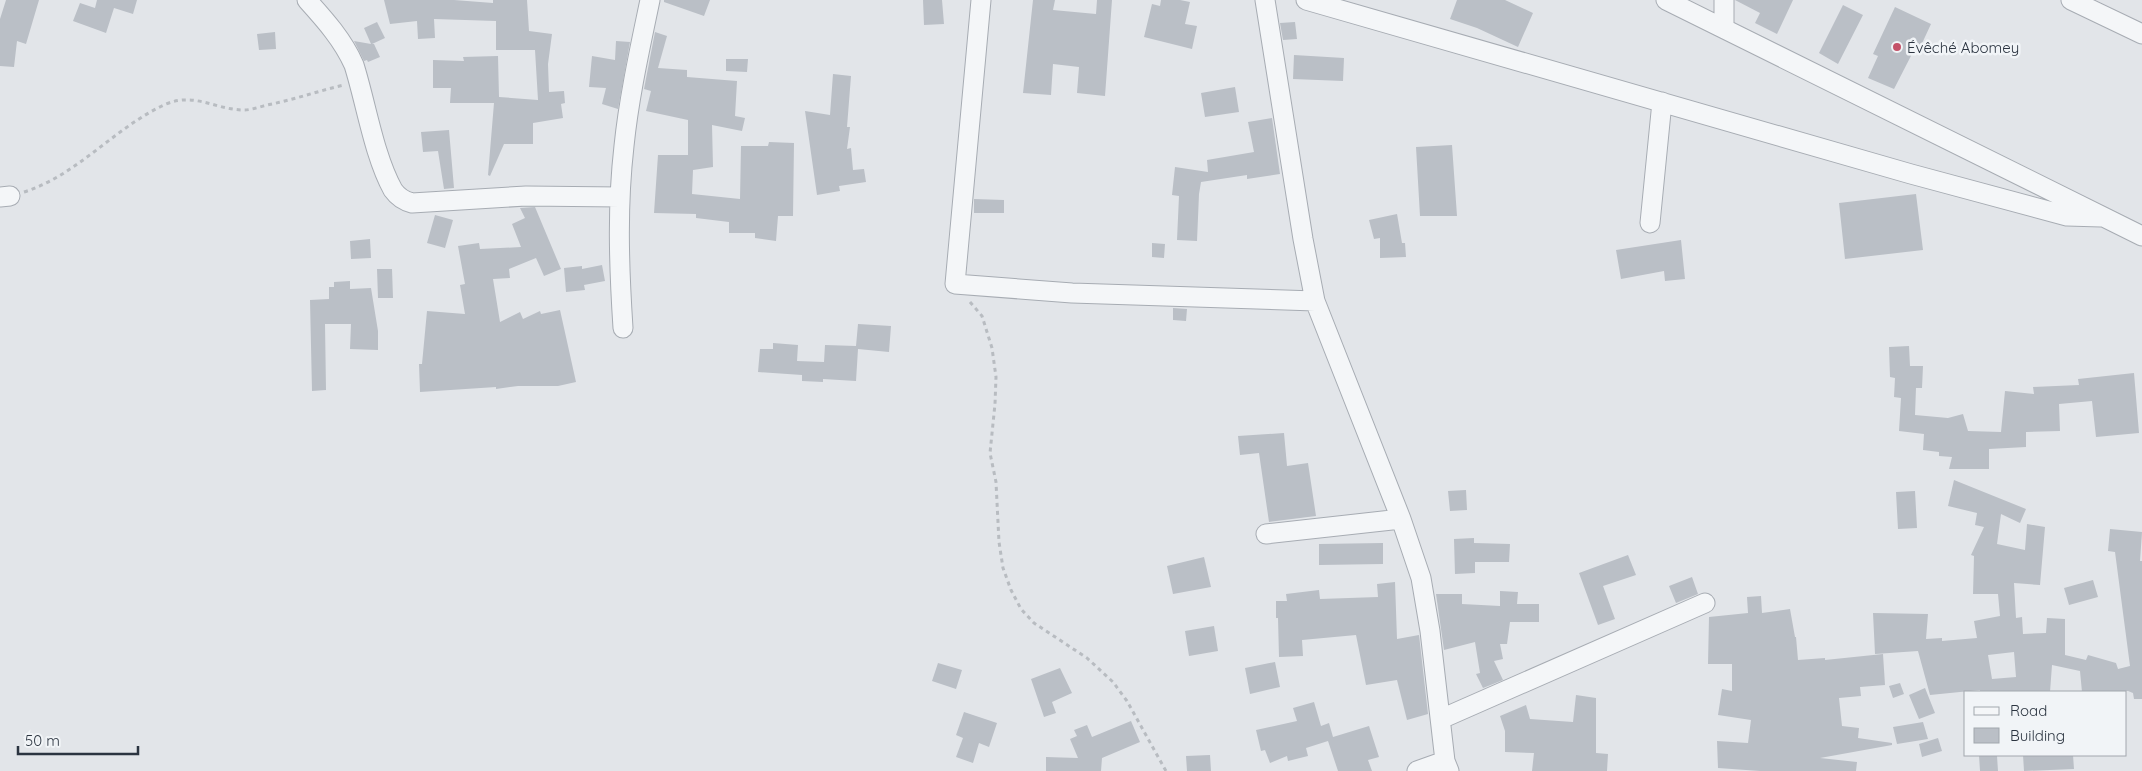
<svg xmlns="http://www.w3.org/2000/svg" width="2142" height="771" font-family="Quicksand,sans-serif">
<rect width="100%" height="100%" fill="#e2e5e9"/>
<path fill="#babfc6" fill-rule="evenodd" d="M6 0H39L26 44 17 41 14 67 0 66V19Z
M97 0H137L133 14 114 8 106 33 73 21 80 3 95 8Z
M384 0H454L493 3V0H527L529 31 552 34 548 64 549 92 564 91 565 103 561 104 563 118 533 123V144H504L490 176 488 175 494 103H450L451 88H433V60L464 61 463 57 498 56 499 97 538 100 535 50H496V21L434 19 435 38 418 39 417 21 390 24Z
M664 0H710L704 16 664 2Z
M923 0H942L944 24 924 25Z
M1033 0H1055L1053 10 1096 14 1097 0H1112L1105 96 1077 93 1079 67 1053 64 1051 95 1023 93Z
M1161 0H1180L1190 2 1185 24 1197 26 1192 49 1144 37 1152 4 1160 6Z
M1457 0H1505L1533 13 1518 47 1477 28 1450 19Z
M1735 0H1793L1777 34 1755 23 1760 13Z
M1843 5 1863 15 1838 64 1819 53Z
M1895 7 1931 24 1918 52 1914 50 1894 89 1868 78 1878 56 1873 54Z
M377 22 385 38 372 44H374L380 57 368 62 367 60 364 61 354 41 371 44 364 28Z
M1295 22 1297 39 1283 40 1280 23Z
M275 32 276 49 259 50 257 34Z
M655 32 667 36 658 68 687 70V77L737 81 735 116 745 118 742 131 712 125 713 167 693 170 692 194 740 199 741 146H768L769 142 794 143 793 216H778L776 241 755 238V233H729V222L696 218V214L654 213 658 155H688V120L646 111 651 91 644 89Z
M616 41 630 42 618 109 602 104 606 88 589 87 592 56 615 60Z
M1294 55 1344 58 1343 81 1293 79Z
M726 59H748L747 72 726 71Z
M833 74 851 76 847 127H850L847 149 851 148 853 170 864 169 866 182 839 186 840 191 817 195 805 111 830 115Z
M1235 87 1239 112 1205 117 1201 93Z
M1272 118 1280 174 1247 179V175L1201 182 1199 194 1197 241 1177 240 1179 196 1172 195 1175 167 1208 172 1207 160 1254 152 1248 122Z
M449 130 454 188 444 189 438 151 423 152 421 132Z
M1452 145 1457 216H1420L1416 147Z
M1916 194 1923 250 1845 259 1839 203Z
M974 199 1004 200V213H974Z
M535 207 561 269 544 276 536 258 509 269 510 278 493 279 500 322 520 312 523 319 540 311 541 314 560 310 576 382 558 386H518L496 389V387L420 392 419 364H422L427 311 465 314 460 285 465 284 458 246 479 243 480 249 521 247 512 224 525 218 520 208Z
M1397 214 1402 243H1405L1406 257 1380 258V238L1374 239 1369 220Z
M435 215 453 220 445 248 427 243Z
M370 239 371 258 351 259 350 241Z
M1681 240 1685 279 1665 281 1664 271 1621 279 1616 250Z
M1152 243 1165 244 1164 258 1152 257Z
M602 265 605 281 584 285 585 290 566 292 564 268 582 266V269Z
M377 269H392L393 298H378Z
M350 281V289L371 288 378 331V350L350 349 351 324H325L326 390 312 391 310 300 329 299V287H334V282Z
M1173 308 1187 309 1186 321 1173 320Z
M858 324 891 326 889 352 858 349 856 381 823 379V382L802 381V375L758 372 760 349H773V343L798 345 797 361 824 362 825 345 856 346Z
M1909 346 1910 366H1923L1922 388H1916L1915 415 1948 418 1963 414 1968 431 2001 432 2005 391 2034 394 2033 387 2079 385 2078 379 2134 373 2139 433 2096 437 2092 401 2059 404 2060 431 2026 432V447L1989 449V469H1949L1952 457 1939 456V452L1923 450 1924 434 1899 431 1901 398 1894 397 1895 378 1890 377 1889 347Z
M1284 433 1287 466 1308 463 1316 516 1269 522 1259 453 1240 455 1238 436Z
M1954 480 2026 509 2020 523 2001 514 1997 544 2025 550 2027 524 2045 527 2040 585 2014 583 2016 618 2022 617 2023 634 2046 633 2047 618 2065 619V655L2086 660 2088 655 2116 663 2118 669 2130 666 2115 552 2108 551 2110 529 2142 532 2140 561H2142V699H2134L2133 693 2128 691 2082 692 2080 671 2052 665 2050 692H1980V690L1930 695 1918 651 1875 654 1873 613 1928 614 1926 639 1942 638V641L1977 638 1974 621 2000 616 1998 594H1973L1974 556 1971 555 1984 527 1975 525 1977 513 1948 506ZM2014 652 2016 677 1992 679 1988 655Z
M1466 490 1467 510 1450 511 1448 491Z
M1915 491 1917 528 1898 529 1896 492Z
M1474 538V543L1510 544 1509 562H1475V573L1455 574 1454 539Z
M1383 543V564L1319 565V544Z
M1628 555 1636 575 1603 586 1615 619 1598 625 1579 573Z
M1204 557 1211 587 1173 594 1167 566Z
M1692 577 1698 594 1676 603 1669 586Z
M2093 580 2098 597 2069 605 2064 588Z
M1395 582 1397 639 1419 635 1428 714 1407 720 1397 680 1366 685 1356 635 1302 640 1303 656 1279 657 1278 618H1276V601H1287L1286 594 1319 590 1320 599 1378 597 1377 584Z
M1500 591 1518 592 1517 604H1539V622H1510L1507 644H1500L1503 659 1494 661 1503 680 1483 688 1476 674 1480 673 1475 642 1444 650 1436 594H1462V604L1500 606Z
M1761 596 1762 613 1790 609 1795 637H1796L1798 660 1825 658V660L1883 654 1885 685 1860 687 1861 696 1839 698 1842 726 1859 728 1858 738 1892 743V745L1820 758 1857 762 1856 771H1760L1718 768 1717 741 1748 743 1751 720 1718 715 1722 689 1732 691V664H1708L1709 617 1748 613 1747 597Z
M1214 626 1218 651 1189 656 1185 631Z
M1275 662 1280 687 1250 694 1245 668Z
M938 663 962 670 956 689 932 681Z
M1060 668 1072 693 1052 702 1056 713 1044 717 1031 679Z
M1900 683 1904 694 1893 698 1889 686Z
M1925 688 1935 713 1919 719 1909 695Z
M1576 695 1596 698V753L1608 754 1607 771H1532L1534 753 1505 752V731L1500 716 1526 705 1530 719 1573 722Z
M1314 702 1321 726 1329 723 1333 737 1369 726 1379 757 1368 760 1372 771H1338L1328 741 1306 748 1308 756 1288 761 1287 756 1270 763 1265 750 1261 751 1256 730 1297 721 1293 708Z
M964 712 997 723 989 747 979 743 973 763 956 757 963 738 956 735Z
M1131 721 1140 742 1102 758 1101 771H1046V757L1078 758 1070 739 1077 736 1074 730 1087 725 1092 737Z
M1923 722 1928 739 1897 744 1893 727Z
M1938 738 1942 751 1922 757 1919 744Z
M1210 755 1211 771H1187L1186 756Z
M1979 755 1997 756 1998 771H1980Z
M2023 755H2073L2074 769 2024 771Z"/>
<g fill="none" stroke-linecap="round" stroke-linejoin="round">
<g stroke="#a7acb3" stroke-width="21">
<path id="minor" d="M307 0C325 20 343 40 354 65 366 103 374 156 393 190 398 197 404 201 412 203L526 196 620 197
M981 0 955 284 1072 293 1315 301
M1265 0 1303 239 1315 301 1401 519 1421 578 1430 631 1445 761 1449 771
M1306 0 1911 174 2067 216 2101 217
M1666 0 2142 236
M1724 0V28
M2071 0 2142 34
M0 197 10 196
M1650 223 1662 102
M623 328C619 267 617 207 624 146 629 97 640 48 650 0
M1266 534 1401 519
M1441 719 1705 603
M1417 771 1445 761"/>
</g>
<path stroke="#b8bcc1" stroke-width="3" stroke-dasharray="4 4" stroke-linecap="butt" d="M24 192C78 175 115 127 166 104 195 92 216 110 244 110 251 110 259 107 267 105 293 100 318 91 344 85
M970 302 982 316 992 348 996 377 995 404 990 453 996 482 999 542 1003 568 1011 590 1021 609 1034 623 1087 658 1113 682 1127 701 1166 771"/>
<use href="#minor" stroke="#f4f6f8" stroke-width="19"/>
</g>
<circle fill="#c45168" stroke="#f1f4f7" stroke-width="2" cx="1897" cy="47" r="5"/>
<g text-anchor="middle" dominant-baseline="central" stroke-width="5" stroke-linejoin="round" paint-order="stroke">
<g font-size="15" fill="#2b3440" stroke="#f1f4f7" text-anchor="start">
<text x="1907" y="47">Évêché Abomey</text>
</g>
</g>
<rect x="1964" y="691" width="162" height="65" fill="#f1f4f7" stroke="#a2a7ae"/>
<rect x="1974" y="707" width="25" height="8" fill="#f4f6f8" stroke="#a2a7ae"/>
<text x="2010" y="716" font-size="15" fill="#2b3440">Road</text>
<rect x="1974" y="728" width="25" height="15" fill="#babfc6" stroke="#a2a7ae"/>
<text x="2010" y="741" font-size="15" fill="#2b3440">Building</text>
<path d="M18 746v8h120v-8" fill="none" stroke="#2b3440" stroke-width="2.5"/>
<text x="25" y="746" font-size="15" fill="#2b3440" stroke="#f1f4f7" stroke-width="4" paint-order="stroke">50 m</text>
</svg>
